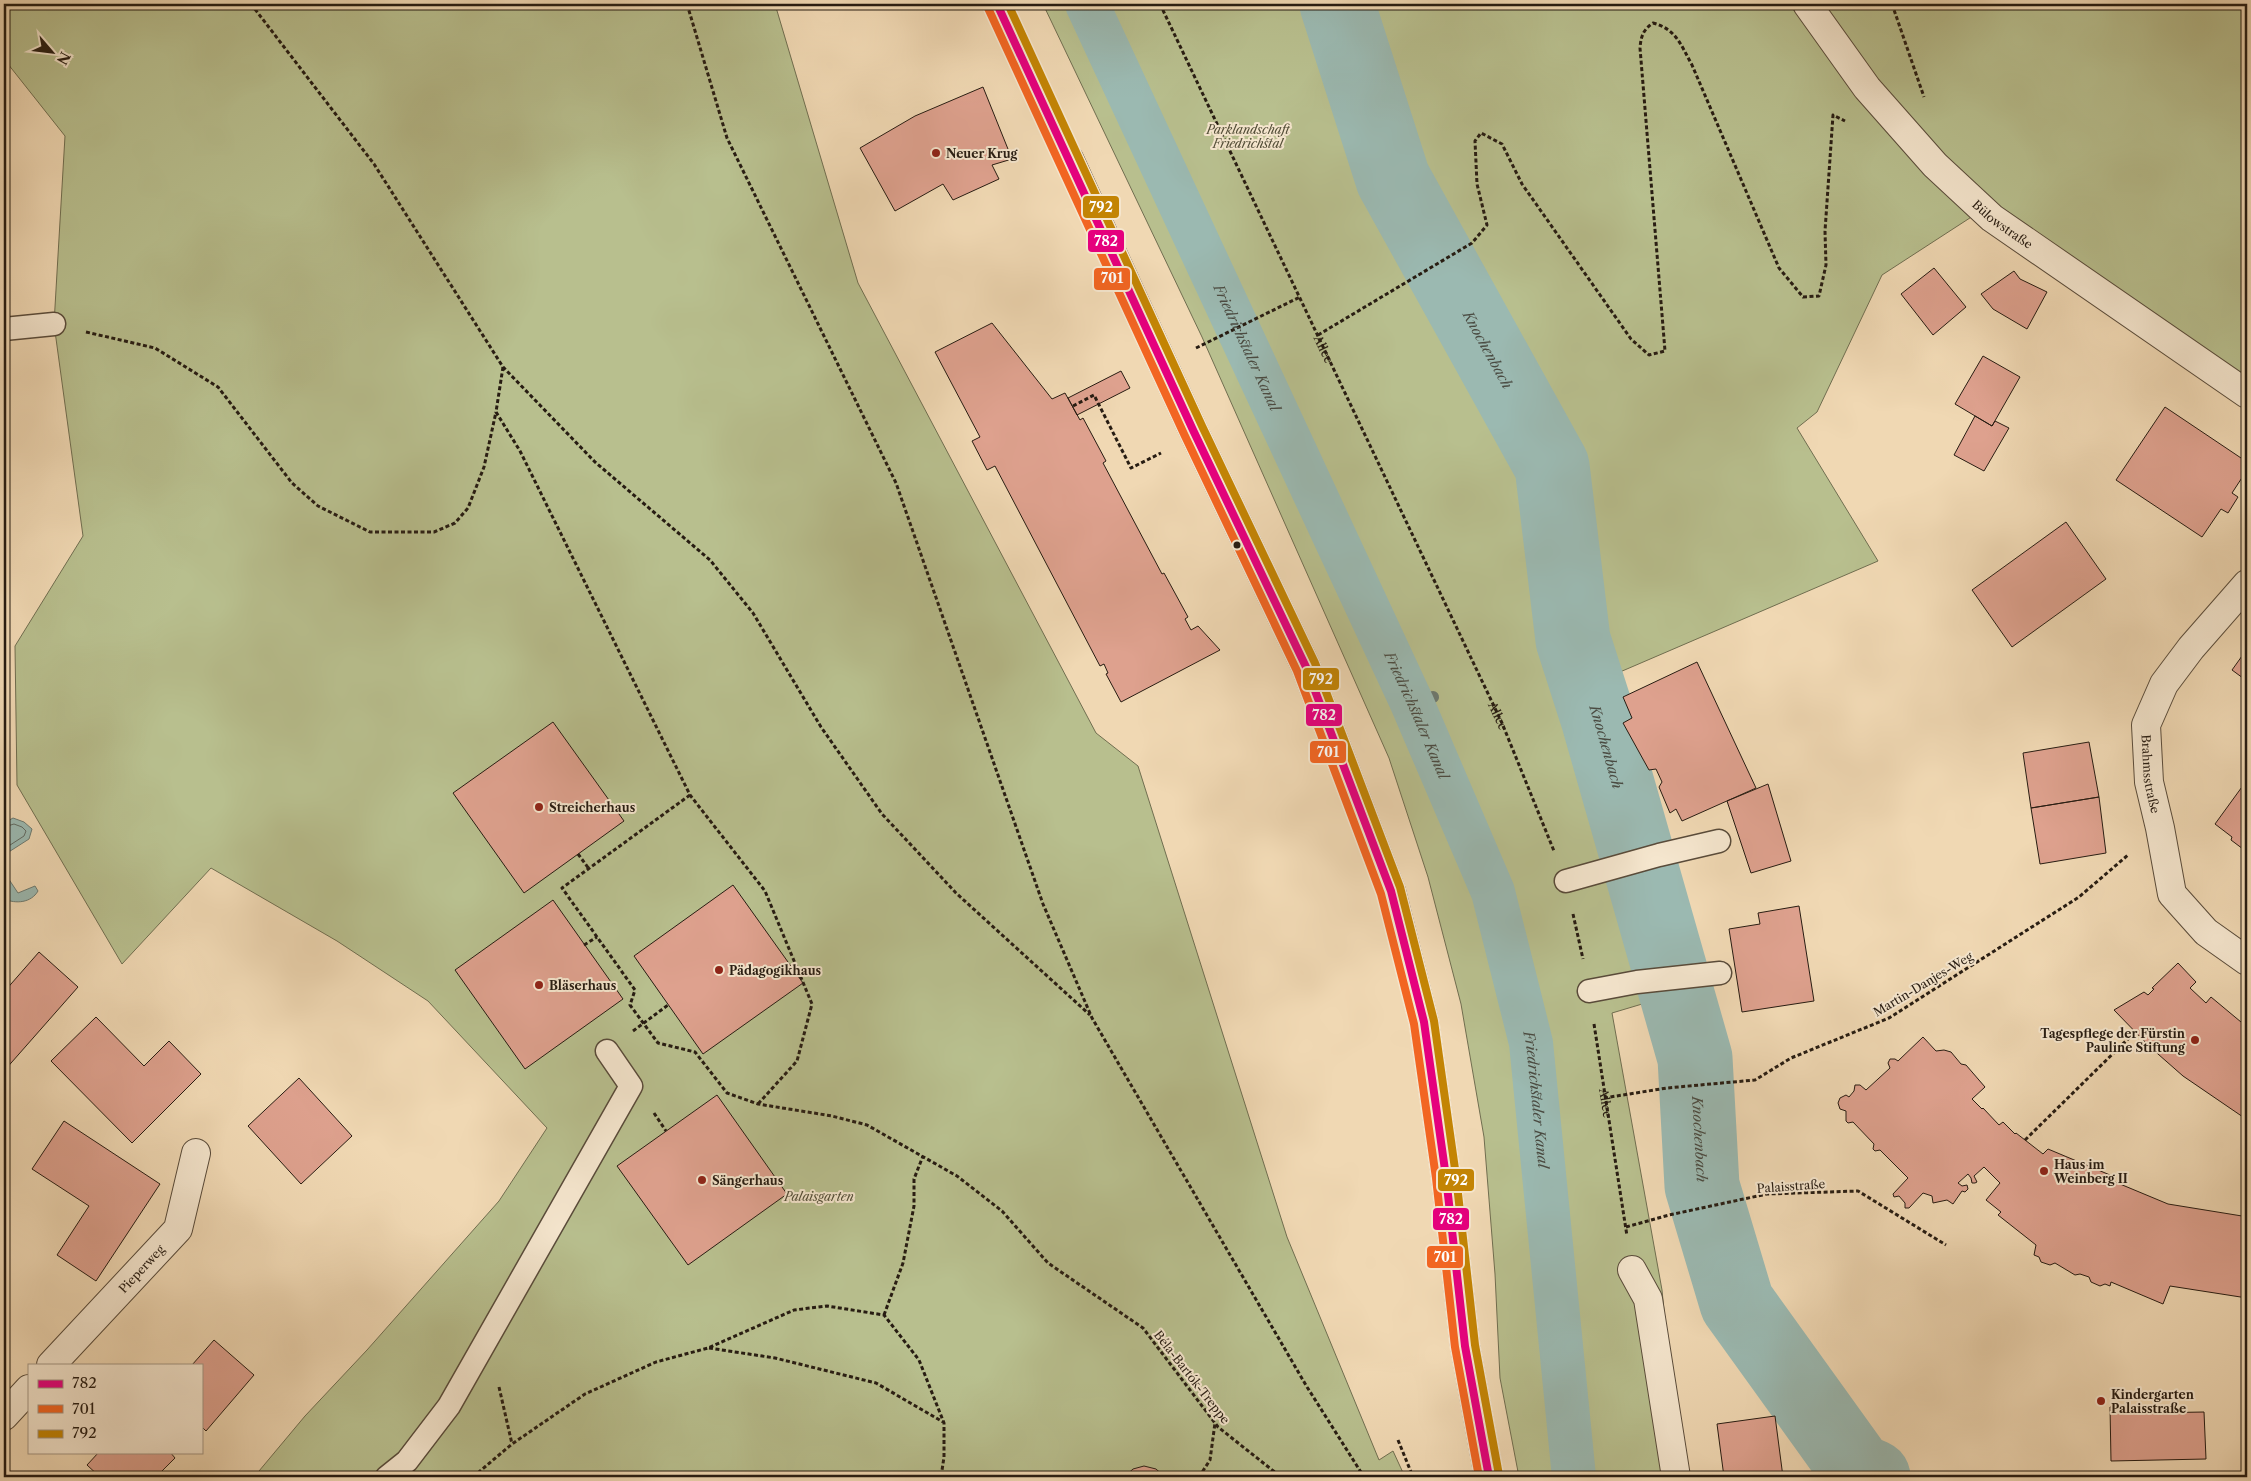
<svg xmlns="http://www.w3.org/2000/svg" width="2251" height="1481" font-family="'Libre Caslon Text',serif">
<rect width="100%" height="100%" fill="#f0d8b3"/>
<filter id="stains"><feTurbulence type="fractalNoise" baseFrequency=".004" numOctaves="4"/><feColorMatrix values="0 0 0 0 .2 0 0 0 0 .09 0 0 0 0 .02 0 0 0 .5 -.17"/></filter>
<radialGradient id="worn" r=".72"><stop offset=".6" stop-color="#630" stop-opacity="0"/><stop offset="1" stop-color="#630" stop-opacity=".3"/></radialGradient>
<path fill="#b8bf8e" stroke="#706e50" d="M4 4H775L858 283 1096 733 1138 766 1287 1237 1379 1460 1393 1451 1405 1477H254L305 1416 367 1350 499 1201 547 1128 428 1001 337 941 211 868 122 964 17 785 15 646 83 536 54 324 65 136 4 59Z
M1043 4H2247V381L1976 214 1882 275 1817 412 1797 428 1878 561 1606 678 1630 725 1699 987 1612 1013 1662 1290 1673 1404 1683 1477H1519L1500 1378 1495 1274 1484 1137 1461 1004 1428 877 1389 758 1202 337Z"/>
<path fill="#9bb9b1" stroke="#6d7a71" d="M13 818 24 822 32 829 29 839 4 855V823Z
M4 872 18 893 35 886 38 891C31 903 16 904 4 899Z"/>
<g fill="none" stroke-linecap="round" stroke-linejoin="round">
<path stroke="#616a62" stroke-width="1" d="M4 827 14 824 22 827 26 831 24 836 4 849"/>
<path stroke="#6d7a71" stroke-width="12" d="M1412 703 1433 697"/>
<path stroke="#9bb9b1" stroke-width="44" id="s1" d="M1087 4 1412 703 1493 892 1531 1043 1574 1477"/>
<path stroke="#9bb9b1" stroke-width="75" id="s2" d="M1337 4 1393 179 1552 466 1573 640 1598 718 1695 1058 1702 1186 1737 1303 1857 1470 1873 1477"/>
</g>
<path fill="#dea18e" stroke="#271c12" d="M983 87 1012 159 992 165 999 179 953 200 943 184 895 211 860 148 915 116Z
M1934 268 1966 307 1933 335 1901 294Z
M2014 271 2020 279 2047 292 2027 329 1993 309 1981 294Z
M992 323 1052 399 1065 393 1080 420 1083 418 1106 461 1103 463 1162 574 1164 573 1188 617 1185 619 1191 630 1198 626 1220 650 1121 702 1106 674 1108 673 1104 664 1100 666 995 466 987 470 972 441 980 437 935 352Z
M1983 356 2020 377 1992 426 1955 404Z
M1121 371 1130 388 1077 415 1068 398Z
M2165 407 2247 462V470L2232 493 2238 497 2228 513 2221 509 2202 537 2116 480Z
M1975 416 1992 426 1995 421 2009 428 1984 471 1954 455Z
M2066 522 2106 579 2012 647 1972 590Z
M2247 649V681L2232 670Z
M1697 662 1756 788 1682 821 1676 809 1670 813 1659 787 1662 782 1656 769 1649 770 1623 723 1632 718 1623 697Z
M553 722 624 821 524 893 453 793Z
M2089 742 2099 797 2031 808 2023 753Z
M2247 780V852L2231 840 2232 837 2215 824Z
M1768 784 1791 861 1751 873 1727 801Z
M2099 797 2106 853 2040 864 2031 808Z
M733 885 803 983 703 1054 634 956Z
M553 900 623 999 525 1069 455 970Z
M1799 906 1814 1001 1742 1012 1729 929 1760 924 1758 913Z
M39 952 78 987 4 1071V992Z
M2178 963 2196 982 2190 988 2206 1003 2211 997 2247 1027V1103L2243 1117 2183 1076 2150 1047 2114 1010 2144 992 2148 995 2154 989 2152 988Z
M96 1017 144 1066 169 1041 201 1074 132 1143 51 1061Z
M1923 1037 1936 1051 1944 1050 1951 1052 1961 1064 1966 1065 1985 1087 1972 1099 1982 1109 1983 1108 1999 1125 2003 1122 2015 1134 2016 1133 2043 1154 2048 1149 2110 1175 2108 1179 2168 1204 2242 1216 2243 1209 2247 1210V1298L2170 1286 2163 1304 2111 1282 2110 1286 2105 1284 2100 1286 2091 1282 2089 1277 2080 1274 2075 1275 2055 1263 2050 1265 2041 1262 2039 1257 2034 1255 2036 1245 1998 1215 2001 1212 1986 1200 2000 1183 1984 1167 1974 1176 1977 1182 1975 1183H1972L1971 1178 1968 1174 1958 1183 1962 1186 1967 1185 1968 1189 1965 1192 1962 1191 1953 1204 1947 1200 1933 1203 1932 1196 1923 1193 1909 1208H1905V1203L1899 1196 1894 1197 1893 1194 1908 1178 1880 1150 1875 1151 1873 1149 1874 1144 1853 1122 1848 1123 1846 1121V1111L1840 1109 1838 1103 1840 1098 1846 1095 1849 1097 1854 1091 1855 1085H1860L1866 1090 1890 1068 1888 1063 1890 1059H1895L1898 1061Z
M299 1078 352 1136 301 1184 248 1126Z
M717 1095 787 1194 688 1265 617 1166Z
M64 1121 160 1184 96 1281 57 1255 89 1206 32 1169Z
M214 1340 254 1375 206 1431 201 1426V1365H192Z
M2141 1406V1409H2145V1413L2204 1412 2206 1459 2111 1461 2110 1407Z
M1775 1416 1783 1477H1724L1717 1424Z
M99 1452H170L175 1458 156 1477H100L87 1465Z
M1144 1466 1156 1469 1165 1477H1124L1133 1469Z"/>
<g fill="none" stroke-linecap="round" stroke-linejoin="round">
<g stroke="#594b3a" stroke-width="25">
<path id="lane" d="M4 329 54 324
M1566 881 1659 855 1719 841
M1589 991 1637 982 1720 973
M387 1477 407 1461 449 1406 631 1086 607 1051"/>
</g>
<g stroke="#594b3a" stroke-width="30">
<g id="street">
<path id="s5" d="M1807 4 1867 88 1935 165 1992 218 2247 394"/>
<path id="s6" d="M2247 584 2191 648 2164 684 2146 725 2149 782 2160 828 2172 894 2206 932 2247 961"/>
<path d="M1632 1270 1648 1299 1676 1477"/>
<path id="s7" d="M51 1365 178 1229 196 1153"/>
<path d="M4 1416 29 1389"/>
</g>
</g>
<g stroke="#271c12" stroke-width="30">
<path id="secondary" d="M1069 159 1193 430 1306 667 1391 891 1424 1022 1446 1177 1465 1346 1489 1477"/>
</g>
<g stroke="#271c12" stroke-width="3" stroke-dasharray="4 2.5" stroke-linecap="butt">
<path d="M251 4 374 164 503 367 595 462 710 560 753 613 821 727 882 814 956 893 1090 1015"/>
<path d="M687 4 727 138 896 483 1043 904 1092 1018 1307 1387 1364 1477"/>
<path id="s3" d="M1160 4 1502 723 1554 851"/>
<path d="M1892 4 1924 97"/>
<path d="M86 332 155 348 218 387 292 483 318 506 370 532H434L455 523 468 508 484 467 496 412"/>
<path d="M1318 335 1472 243 1487 225 1477 184 1475 141 1481 133 1502 144 1522 184 1631 339 1649 355 1665 351 1640 48C1641 36 1643 30 1653 23 1676 29 1681 45 1692 65L1779 268 1803 297 1819 296 1826 265 1825 231 1833 115 1845 121"/>
<path d="M1196 348 1300 297"/>
<path d="M503 367 496 412 520 451 690 795 765 891 812 1004 797 1061 758 1104"/>
<path d="M1073 406 1094 395 1131 468 1161 453"/>
<path d="M690 795 562 888 635 990 630 1005 658 1043 695 1052 727 1093 758 1104 832 1116 867 1125 957 1176 1002 1211 1048 1263 1143 1328 1218 1427 1281 1477"/>
<path d="M578 854 589 869"/>
<path d="M1573 914 1583 959"/>
<path d="M584 945 597 937"/>
<path id="s4" d="M1594 1024 1627 1236"/>
<path d="M633 1031 668 1005"/>
<path d="M1604 1098 1667 1088 1755 1080 1791 1058 1889 1018 2079 897 2128 855"/>
<path d="M654 1113 666 1131"/>
<path d="M2025 1140 2135 1032"/>
<path d="M1626 1227 1669 1215 1767 1194 1858 1191 1946 1245"/>
<path d="M884 1315 903 1263 914 1206V1179L923 1156"/>
<path d="M709 1348 775 1358 876 1383 943 1422"/>
<path d="M499 1387 512 1444"/>
<path d="M1398 1440 1413 1477"/>
<path d="M473 1477 512 1444 585 1394 656 1362 708 1348 794 1310 827 1306 884 1315 919 1360 944 1423V1457L941 1477"/>
<path d="M1199 1477 1210 1460 1215 1423"/>
</g>
<use href="#lane" stroke="#f5e6ce" stroke-width="22"/>
<use href="#street" stroke="#f5e6ce" stroke-width="28"/>
<use href="#secondary" stroke="#f5e6ce" stroke-width="28"/>
<g stroke="#f5e6ce" stroke-width="11">
<path id="bus-1" d="M997 4 1193 430 1306 667 1391 891 1424 1022 1446 1177 1465 1346 1489 1477"/>
</g>
<g stroke="#f5e6ce" stroke-width="11">
<path id="bus-2" d="M988 8 1184 434 1297 671 1381 894 1414 1024 1436 1178 1455 1347 1479 1477"/>
</g>
<g stroke="#f5e6ce" stroke-width="11">
<path id="bus-3" d="M1008 4 1202 426 1315 663 1400 887 1434 1021 1456 1176 1475 1345 1499 1475"/>
</g>
<use href="#bus-1" stroke="#e5007d" stroke-width="8"/>
<use href="#bus-2" stroke="#f26522" stroke-width="8"/>
<use href="#bus-3" stroke="#c38404" stroke-width="8"/>
</g>
<g fill="#8f2418" stroke="#f5e6ce" stroke-width="2">
<circle cx="936" cy="153" r="5"/>
<circle cx="539" cy="807" r="5"/>
<circle cx="719" cy="970" r="5"/>
<circle cx="539" cy="985" r="5"/>
<circle cx="2195" cy="1040" r="5"/>
<circle cx="2044" cy="1171" r="5"/>
<circle cx="702" cy="1180" r="5"/>
<circle cx="2101" cy="1401" r="5"/>
</g>
<circle fill="#271c12" stroke="#f5e6ce" stroke-width="2" cx="1237" cy="545" r="4.5"/>
<g text-anchor="middle" dominant-baseline="central" stroke-width="4" stroke-linejoin="round" paint-order="stroke">
<g font-size="12" font-style="italic" fill="#524d37" stroke="#f5e6ce">
<text x="1248" y="129">Parklandschaft<tspan x="1248" dy="14">Friedrichstal</tspan></text>
<text x="819" y="1196">Palaisgarten</text>
</g>
<g font-size="12" font-weight="bold" fill="#271c12" stroke="#f5e6ce" text-anchor="start">
<text x="946" y="153">Neuer Krug</text>
<text x="549" y="807">Streicherhaus</text>
<text x="729" y="970">Pädagogikhaus</text>
<text x="549" y="985">Bläserhaus</text>
<text x="2185" y="1033" text-anchor="end">Tagespflege der Fürstin<tspan x="2185" dy="14">Pauline Stiftung</tspan></text>
<text x="2054" y="1164">Haus im<tspan x="2054" dy="14">Weinberg II</tspan></text>
<text x="712" y="1180">Sängerhaus</text>
<text x="2111" y="1394">Kindergarten<tspan x="2111" dy="14">Palaisstraße</tspan></text>
</g>
<g font-size="12" fill="#271c12" stroke="#f5e6ce">
<text stroke="none"><textPath href="#s5" startOffset="296">Bülowstraße</textPath></text>
<text stroke="none"><textPath href="#s3" startOffset="382">Allee</textPath></text>
<text stroke="none"><textPath href="#s3" startOffset="788">Allee</textPath></text>
<text stroke="none"><textPath href="#s6" startOffset="224">Brahmsstraße</textPath></text>
<text transform="translate(1923 984) rotate(-31)">Martin-Danjes-Weg</text>
<text stroke="none"><textPath href="#s4" startOffset="80">Allee</textPath></text>
<text transform="translate(1791 1186) rotate(-4)">Palaisstraße</text>
<text stroke="none"><textPath href="#s7" startOffset="132">Pieperweg</textPath></text>
<text transform="translate(1192 1377) rotate(52)">Béla-Bartók-Treppe</text>
</g>
<g font-size="14" font-style="italic" fill="#4a4b42" stroke="#f5e6ce">
<text stroke="none"><textPath href="#s1" startOffset="379">Friedrichstaler Kanal</textPath></text>
<text stroke="none"><textPath href="#s2" startOffset="379">Knochenbach</textPath></text>
<text stroke="none"><textPath href="#s1" startOffset="784">Friedrichstaler Kanal</textPath></text>
<text stroke="none"><textPath href="#s2" startOffset="799">Knochenbach</textPath></text>
<text stroke="none"><textPath href="#s1" startOffset="1189">Friedrichstaler Kanal</textPath></text>
<text stroke="none"><textPath href="#s2" startOffset="1204">Knochenbach</textPath></text>
</g>
</g>
<g stroke="#f5e6ce" stroke-width="2">
<rect x="1082" y="195" width="38" height="24" rx="5" fill="#c38404"/>
<rect x="1087" y="229" width="38" height="24" rx="5" fill="#e5007d"/>
<rect x="1093" y="267" width="38" height="24" rx="5" fill="#f26522"/>
<rect x="1302" y="667" width="38" height="24" rx="5" fill="#c38404"/>
<rect x="1305" y="703" width="38" height="24" rx="5" fill="#e5007d"/>
<rect x="1309" y="740" width="38" height="24" rx="5" fill="#f26522"/>
<rect x="1437" y="1168" width="38" height="24" rx="5" fill="#c38404"/>
<rect x="1432" y="1207" width="38" height="24" rx="5" fill="#e5007d"/>
<rect x="1426" y="1245" width="38" height="24" rx="5" fill="#f26522"/>
</g>
<g font-size="14" text-anchor="middle" font-weight="bold" fill="#fff">
<text x="1101" y="212">792</text>
<text x="1106" y="246">782</text>
<text x="1112" y="283">701</text>
<text x="1321" y="684">792</text>
<text x="1324" y="720">782</text>
<text x="1328" y="757">701</text>
<text x="1456" y="1185">792</text>
<text x="1451" y="1224">782</text>
<text x="1445" y="1262">701</text>
</g>
<rect width="2251" height="1481" fill="none" stroke="#f0d8b3" stroke-width="20"/>
<rect x="5" y="5" width="2241" height="1471" fill="none" stroke="#271c12" stroke-width="2.5"/>
<rect x="10" y="10" width="2231" height="1461" fill="none" stroke="#271c12"/>
<rect x="28" y="1364" width="175" height="90" fill="#f5e6ce" stroke="#a39583"/>
<rect x="38" y="1380" width="25" height="8" fill="#e5007d" stroke="#a39583"/>
<text x="72" y="1388" font-size="15" fill="#271c12">782</text>
<rect x="38" y="1405" width="25" height="8" fill="#f26522" stroke="#a39583"/>
<text x="72" y="1414" font-size="15" fill="#271c12">701</text>
<rect x="38" y="1430" width="25" height="8" fill="#c38404" stroke="#a39583"/>
<text x="72" y="1438" font-size="15" fill="#271c12">792</text>
<g transform="translate(52 52) rotate(118)" stroke="#f5e6ce" stroke-width="4" paint-order="stroke">
<path d="M0-4L9 19L0 12L-9 19Z" fill="#271c12"/>
<text y="-8" font-size="14" font-weight="bold" text-anchor="middle" fill="#271c12">N</text>
</g>
<rect width="100%" height="100%" filter="url(#stains)"/>
<rect width="100%" height="100%" fill="url(#worn)"/>
</svg>
